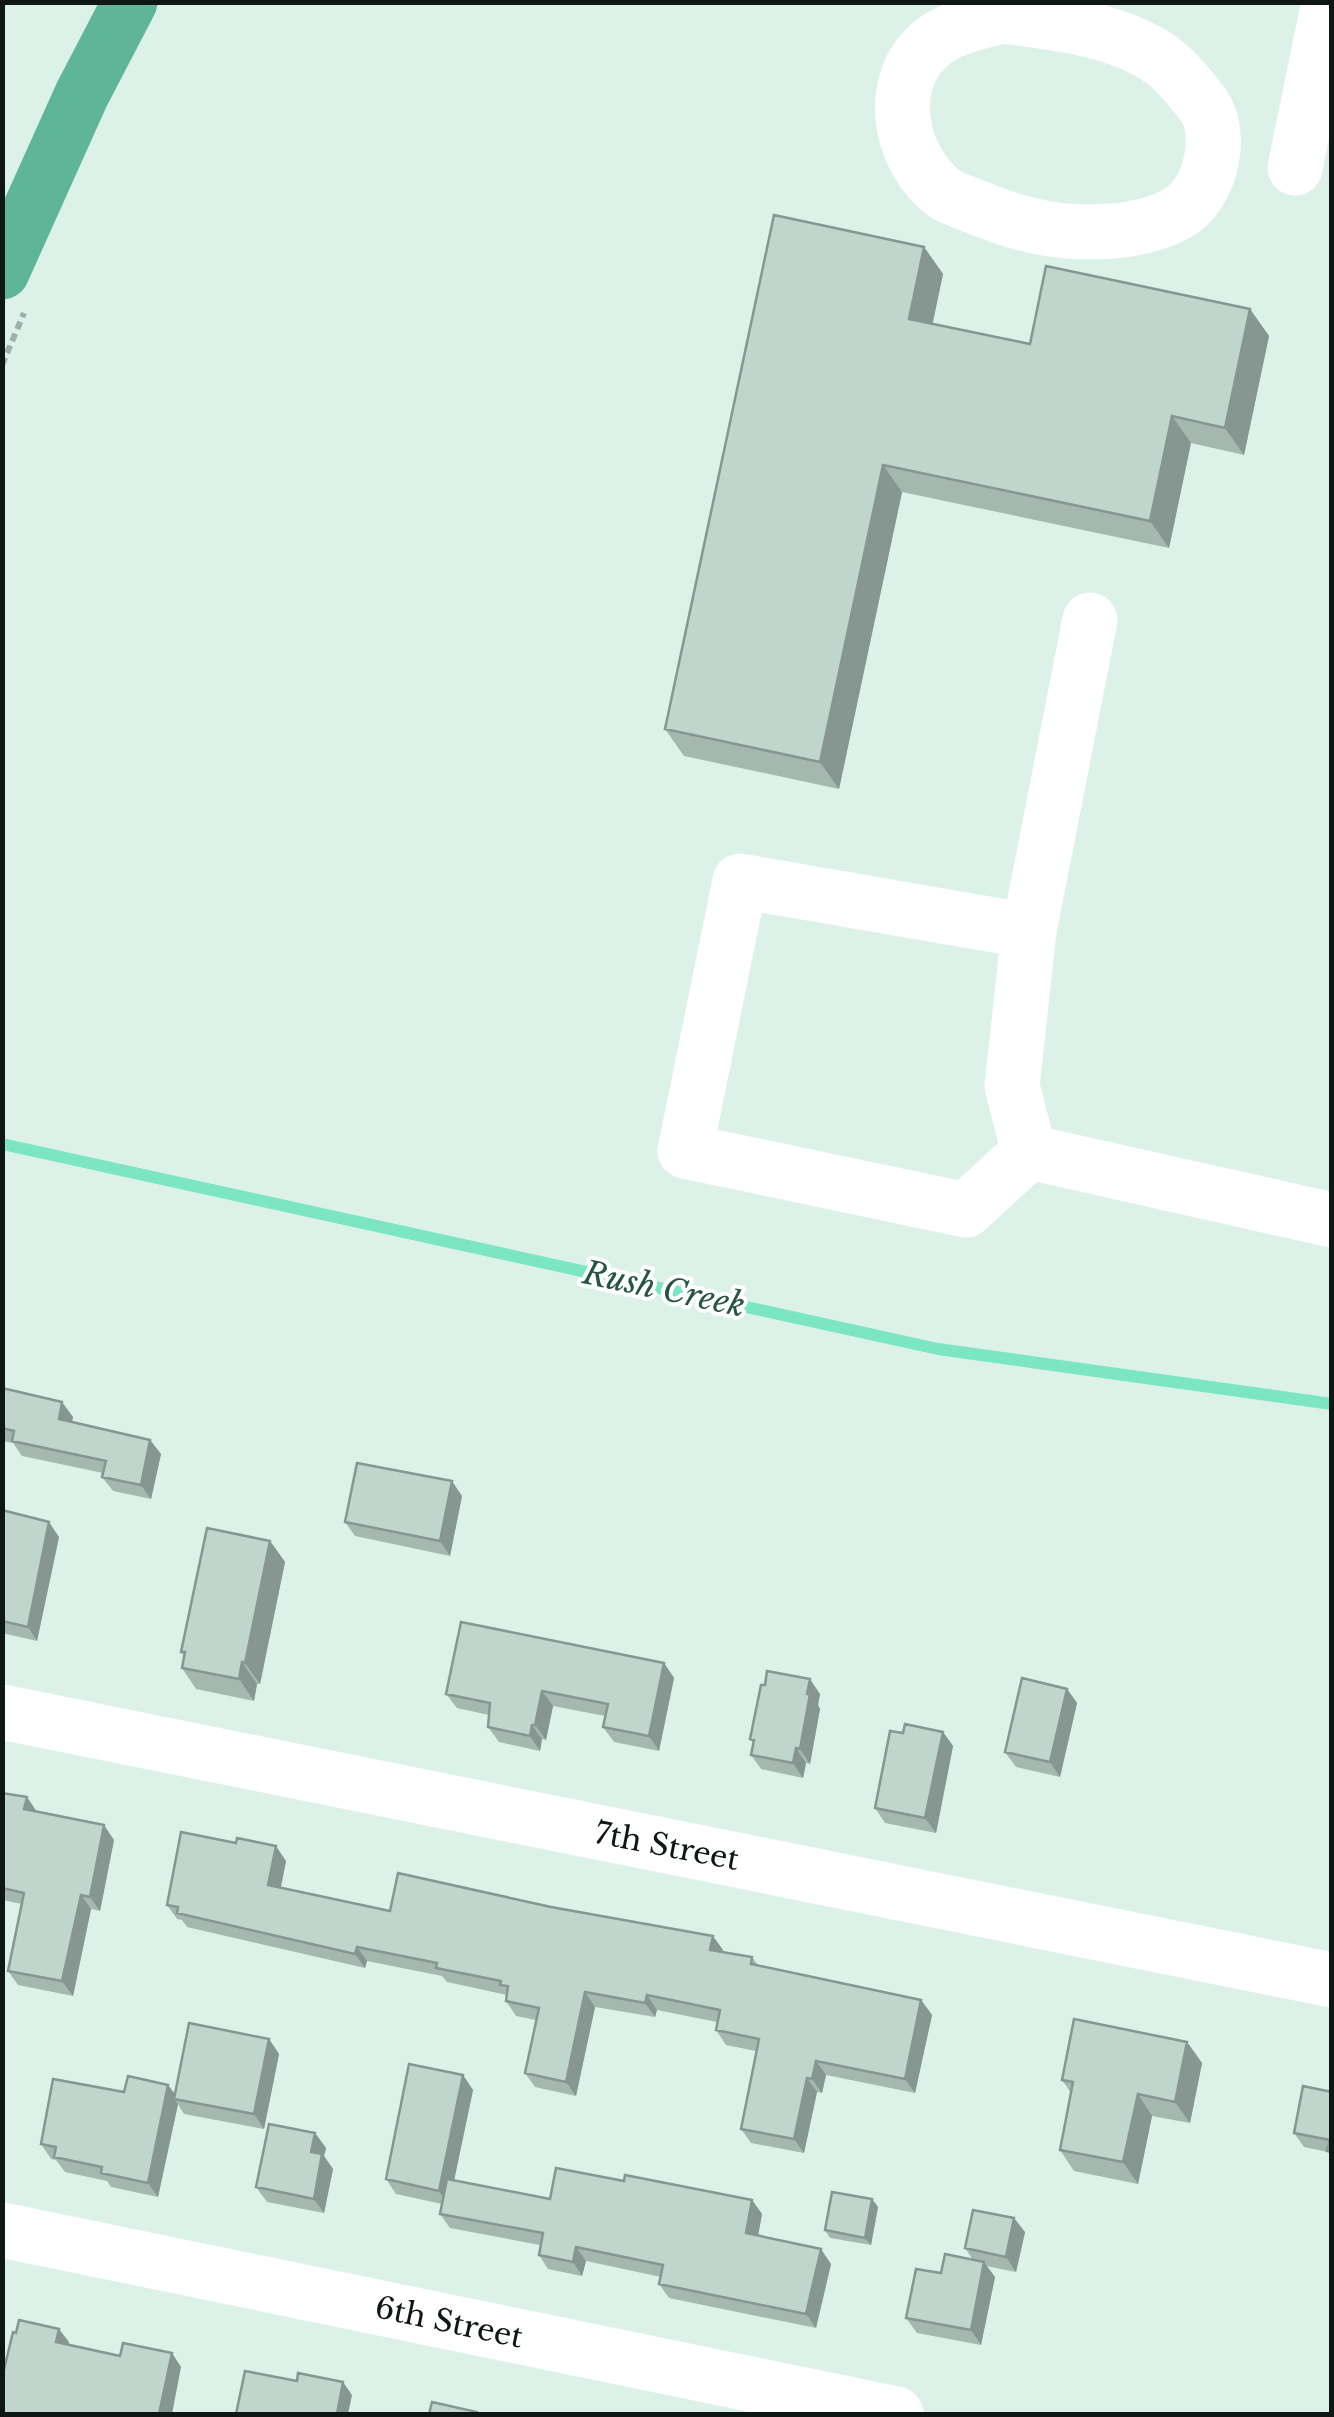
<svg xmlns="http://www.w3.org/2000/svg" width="1334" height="2417" font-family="'Libre Baskerville',serif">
<rect width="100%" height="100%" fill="#dcf2e9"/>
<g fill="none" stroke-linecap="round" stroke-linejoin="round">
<path stroke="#7ce6c3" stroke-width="12" d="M2 1144 938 1349 1332 1404"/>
<path stroke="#9eb0a9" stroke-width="6" stroke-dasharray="8 5" stroke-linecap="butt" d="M2 365 24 313"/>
<path stroke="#fff" stroke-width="55" d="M1003 16C1055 23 1119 29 1163 61 1176 71 1194 92 1204 106 1224 136 1210 195 1178 213 1159 224 1134 229 1113 231 1060 235 1022 226 973 206 965 202 953 199 945 194 901 161 885 88 927 47 945 29 979 21 1003 16Z
M1295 168 1329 2
M1090 620 1029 931 740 881 685 1151 966 1210 1029 1152 1332 1220
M1029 931 1012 1086 1029 1152
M2 1712 1332 1980
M2 2230 896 2414"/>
<path stroke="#5eb598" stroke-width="55" d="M2 272 82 94 130 2"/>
</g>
<path fill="#a5b8b0" d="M924 247 943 274 932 324 1030 344 1250 309 1269 336 1244 455 1191 443 1169 548 902 492 839 789 684 756 665 729Z
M2 1388 73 1417 72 1422 150 1440 161 1454 151 1499 113 1491 102 1477 103 1473 22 1456 13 1443 2 1441Z
M462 1496 450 1556 355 1536 345 1522Z
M2 1510 59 1537 37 1641 2 1633Z
M270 1541 285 1562 260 1684H257L254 1701 196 1689 182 1668 184 1656 181 1652Z
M664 1663 674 1678 659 1751 614 1742 603 1727 605 1716 553 1706 546 1740 542 1739 540 1751 499 1742 488 1727 489 1715 457 1708 446 1694Z
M1067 1689 1077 1703 1060 1777 1016 1767 1005 1752Z
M820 1694 818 1705 820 1709 810 1764 806 1763 803 1778 761 1769 751 1755 753 1743 750 1739Z
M943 1732 953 1746 936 1833 885 1823 875 1808Z
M2 1793 37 1812 114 1840 100 1911 91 1909 73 1996 18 1985 8 1971 22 1904 2 1900Z
M286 1861 281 1888 390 1911 723 1950V1952L752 1957 758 1965 921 2000 932 2015 915 2093 826 2075 822 2093 817 2092 804 2153 751 2143 741 2129 756 2051 726 2045 716 2030 717 2022 657 2010 655 2017 595 2007 576 2096 535 2087 525 2073 536 2020 516 2016 506 2001 507 1995 447 1982 442 1976 367 1961 365 1968 187 1927 182 1920 177 1919 167 1905Z
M269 2039 279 2054 264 2129 184 2114 178 2104 158 2197 111 2187 107 2181 65 2172 56 2160 51 2159 41 2144 168 2085 175 2094Z
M1187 2042 1202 2063 1190 2123 1152 2116 1138 2184 1074 2171 1060 2150 1071 2093 1062 2080Z
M463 2075 473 2090 454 2180 550 2199 624 2181 752 2200 762 2214 758 2235 831 2264 816 2328 669 2298 659 2284 661 2277 586 2261 582 2276 548 2269 539 2255 540 2245 450 2228 440 2214 442 2204 396 2194 386 2179Z
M1332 2092V2157L1328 2152 1304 2147 1294 2133Z
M315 2133 326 2148 324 2156 333 2169 324 2213 267 2202 256 2187Z
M872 2199 878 2207 871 2245 830 2238 825 2230Z
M1025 2232 1016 2272 986 2266 995 2277 981 2345 917 2333 906 2318 941 2273 973 2260 965 2248Z"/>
<path fill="#869690" d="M924 247 943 274 928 346 909 319Z
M1250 309 1269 336 1244 455 1225 428Z
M1172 416 1191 443 1169 548 1150 521Z
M883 465 902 492 839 789 820 762Z
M62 1402 73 1417 69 1434 59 1419Z
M150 1440 161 1454 151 1499 141 1485Z
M452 1481 462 1496 450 1556 440 1541Z
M49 1522 59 1537 37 1641 28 1627Z
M270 1541 285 1562 260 1684 245 1663Z
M242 1662 257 1684 254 1701 239 1679Z
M664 1663 674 1678 659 1751 649 1736Z
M810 1679 820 1694 818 1705 820 1709 810 1764 800 1749Z
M1067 1689 1077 1703 1060 1777 1050 1762Z
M542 1691 553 1706 546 1740 535 1725Z
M532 1725 542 1739 540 1751 530 1736Z
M943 1732 953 1746 936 1833 925 1818Z
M796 1748 806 1763 803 1778 793 1763Z
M27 1797 37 1812 24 1809Z
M104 1825 114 1840 100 1911 90 1897Z
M276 1846 286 1861 278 1899 268 1885Z
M81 1895 91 1909 73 1996 62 1981Z
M713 1936 723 1950 720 1964 710 1950Z
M357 1947 367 1961 365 1968 355 1954Z
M585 1992 595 2007 576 2096 566 2082Z
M647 1995 657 2010 655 2017 645 2003Z
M921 2000 932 2015 915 2093 905 2079Z
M269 2039 279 2054 264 2129 254 2114Z
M1187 2042 1202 2063 1190 2123 1175 2102Z
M816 2061 826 2075 822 2093 812 2079Z
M463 2075 473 2090 449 2205 439 2191Z
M807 2078 817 2092 804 2153 794 2139Z
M168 2085 179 2100 174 2099 178 2104 158 2197 148 2183Z
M1138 2094 1152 2116 1138 2184 1123 2162Z
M315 2133 326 2148 324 2156 333 2169 324 2213 314 2199 311 2152Z
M872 2199 878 2207 871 2245 865 2238Z
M752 2200 762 2214 756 2247 746 2233Z
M1014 2218 1025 2232 1016 2272 1006 2257Z
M576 2247 586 2261 582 2276 573 2262Z
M821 2249 831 2264 816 2328 806 2314Z
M984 2262 995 2277 981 2345 971 2330Z
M59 2329 69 2342 66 2356 56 2342Z
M172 2353 181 2367 172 2414H159Z
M343 2382 352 2395 348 2414H337Z"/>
<path fill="#c0d6cd" stroke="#869690" stroke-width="2.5" d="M774 215 924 247 909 319 1030 344 1046 266 1250 309 1225 428 1172 416 1150 521 883 465 820 762 665 729Z
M2 1388 62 1402 59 1419 150 1440 141 1485 102 1477 106 1461 12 1441 14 1431 2 1428Z
M357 1463 452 1481 440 1541 345 1522Z
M2 1510 49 1522 28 1627 2 1621Z
M207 1528 270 1541 245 1663 242 1662 239 1679 182 1668 185 1652H181Z
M461 1622 664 1663 649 1736 603 1727 608 1704 542 1691 535 1725H532L530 1736 488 1727 490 1703 446 1694Z
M767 1671 810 1679 807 1694H810L800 1749 796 1748 793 1763 751 1755 754 1740 750 1739 761 1685H765Z
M1022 1678 1067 1689 1050 1762 1005 1752Z
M905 1724 943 1732 925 1818 875 1808 890 1731 903 1733Z
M2 1793 27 1797 24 1809 104 1825 90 1897 81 1895 62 1981 8 1971 24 1893 2 1888Z
M181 1832 236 1843 237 1838 276 1846 268 1885 390 1911 398 1873 551 1907 713 1936 710 1950 752 1957 751 1964 921 2000 905 2079 816 2061 812 2079 807 2078 794 2139 741 2129 759 2039 716 2030 720 2010 647 1995 645 2003 585 1992 566 2082 525 2073 539 2008 506 2001 508 1986 500 1985 501 1981 436 1968 437 1963 357 1947 355 1954 177 1913 178 1907 167 1905Z
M1074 2019 1187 2042 1175 2102 1138 2094 1123 2162 1060 2150 1073 2082 1062 2080Z
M189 2023 269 2039 254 2114 174 2099Z
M409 2064 463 2075 439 2191 386 2179Z
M128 2076 168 2085 148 2183 101 2173 102 2167 54 2157 56 2147 41 2144 53 2079 124 2092Z
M1303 2086 1332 2092V2152L1327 2151 1330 2140 1294 2133Z
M269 2124 315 2133 311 2152 322 2154 314 2199 256 2187Z
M556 2168 624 2181 625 2175 752 2200 746 2233 821 2249 806 2314 659 2284 663 2265 576 2247 573 2262 539 2255 543 2233 440 2214 447 2179 550 2199Z
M832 2192 872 2199 865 2238 825 2230Z
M973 2210 1014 2218 1006 2257 965 2248Z
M945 2254 984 2262 971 2330 906 2318 916 2269 941 2273Z
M19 2320 59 2329 56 2342 120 2356 123 2343 172 2353 159 2414H2V2378L13 2332 16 2333Z
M245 2371 297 2381 298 2373 343 2382 337 2414H236Z
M432 2402 477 2412 476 2414H429Z"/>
<g text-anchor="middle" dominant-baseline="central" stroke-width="8" stroke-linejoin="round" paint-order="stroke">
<g font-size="30" fill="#0f1714" stroke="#fff">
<text transform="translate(667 1846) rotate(11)">7th Street</text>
<text transform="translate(449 2322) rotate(12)">6th Street</text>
</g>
<g font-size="32" font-style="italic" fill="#265445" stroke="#fff">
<text transform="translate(664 1289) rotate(12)">Rush Creek</text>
</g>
</g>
<rect width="1334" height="2417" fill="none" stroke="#0f1714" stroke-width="10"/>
</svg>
